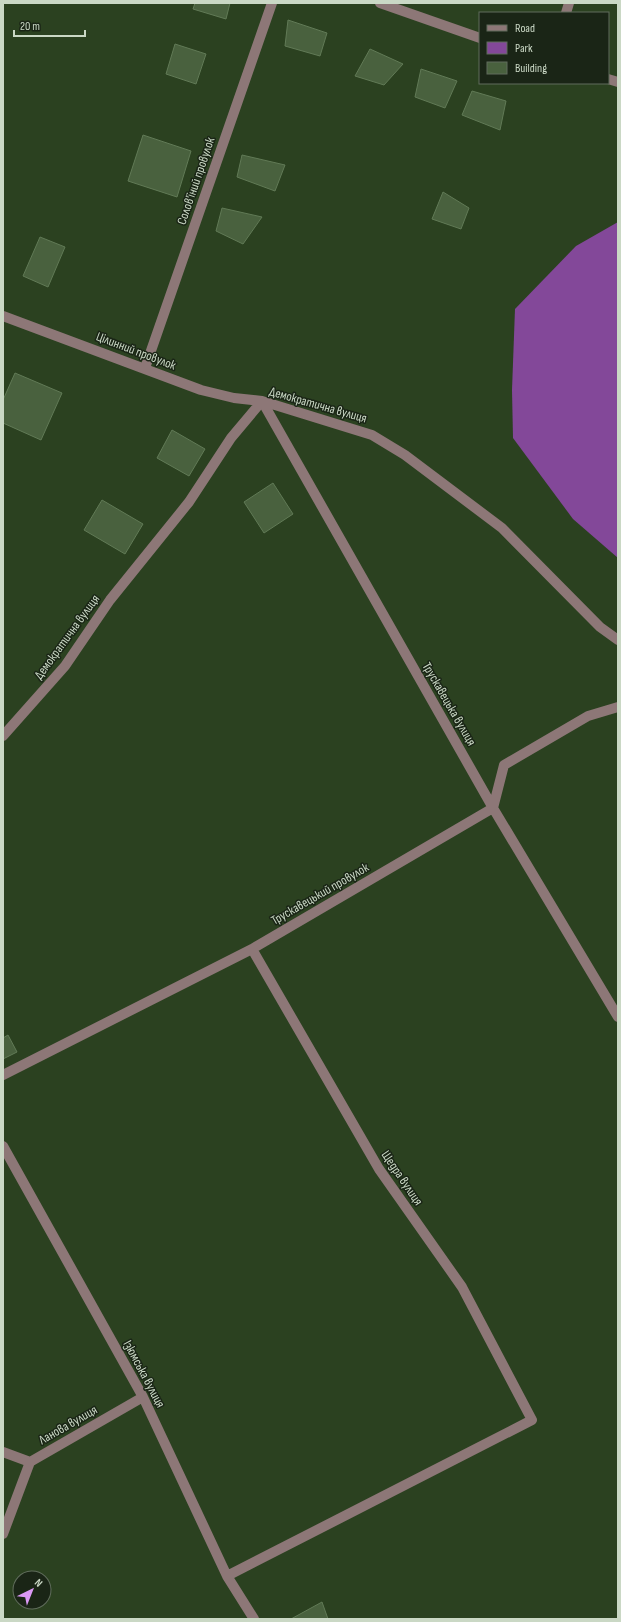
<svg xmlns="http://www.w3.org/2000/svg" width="621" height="1622" font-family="'Sofia Sans Condensed',sans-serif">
<rect width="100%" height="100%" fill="#2b4120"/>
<path fill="#834899" d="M618 222V558L573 519 513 438 512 390 515 309 576 246Z"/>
<path fill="#49613e" stroke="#617a56" d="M195 3H230L226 19 193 9Z
M288 20 327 33 320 56 285 46Z
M175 44 206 54 196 84 166 74Z
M370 49 403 64 384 85 355 76Z
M421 69 457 81 445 108 415 97Z
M472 91 506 101 500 130 462 115Z
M143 135 191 151 177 197 128 181Z
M242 155 285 165 275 191 237 177Z
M443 192 469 208 461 229 432 219Z
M222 208 262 217 243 244 216 231Z
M40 237 65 247 48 287 23 276Z
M15 373 62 393 41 440 3 423V400Z
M172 430 205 449 189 476 157 458Z
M273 483 293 514 264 533 244 502Z
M102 500 143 524 125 554 84 530Z
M8 1035 17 1052 3 1059V1038Z
M322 1602 328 1619H291Z"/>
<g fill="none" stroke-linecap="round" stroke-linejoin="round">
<path stroke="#8d7777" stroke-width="10" d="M380 3 480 38
M566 13 569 3
M608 79 618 82
M3 316 201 390 234 398 262 401 372 435 405 455 502 528 600 627 618 640
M145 368 272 3
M262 401 493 808 618 1017
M3 736 65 666 110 600 189 502 231 438 262 401
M3 1075 252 949 493 808 504 765 588 716 618 707
M3 1146 143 1397 227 1576 254 1619
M3 1452 30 1462 143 1397
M3 1534 30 1462
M227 1576 532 1420 462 1287 379 1169 252 949"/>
</g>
<g text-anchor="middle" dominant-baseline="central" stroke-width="3" stroke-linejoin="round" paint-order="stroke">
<g font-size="13" fill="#cad8c5" stroke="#1a2516">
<text transform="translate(196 181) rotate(-71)">Солов'їний провулок</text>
<text transform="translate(136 351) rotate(21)">Цілинний провулок</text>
<text transform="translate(318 405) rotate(16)">Демократична вулиця</text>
<text transform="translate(67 637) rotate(-54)">Демократична вулиця</text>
<text transform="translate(449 704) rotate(60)">Трускавецька вулиця</text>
<text transform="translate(320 894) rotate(-30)">Трускавецький провулок</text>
<text transform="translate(402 1178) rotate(56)">Щедра вулиця</text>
<text transform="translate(144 1374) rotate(62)">Ізюмська вулиця</text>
<text transform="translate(68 1425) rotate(-30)">Ланова вулиця</text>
</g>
</g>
<rect width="621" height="1622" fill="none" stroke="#cad8c5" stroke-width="8"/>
<rect x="479" y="12" width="130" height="72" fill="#1a2516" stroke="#606d5c"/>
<rect x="487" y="25" width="20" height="6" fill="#8d7777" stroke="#606d5c"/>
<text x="515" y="32" font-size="12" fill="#cad8c5">Road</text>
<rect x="487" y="42" width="20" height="12" fill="#834899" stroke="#606d5c"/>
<text x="515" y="52" font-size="12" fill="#cad8c5">Park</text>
<rect x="487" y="62" width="20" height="12" fill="#49613e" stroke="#606d5c"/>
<text x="515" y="72" font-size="12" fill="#cad8c5">Building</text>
<g transform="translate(32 1590) rotate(43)"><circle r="19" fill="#1a2516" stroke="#606d5c"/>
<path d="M0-3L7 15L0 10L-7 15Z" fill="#db99f5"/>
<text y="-6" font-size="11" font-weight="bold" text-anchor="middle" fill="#cad8c5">N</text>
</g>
<path d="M14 30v6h71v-6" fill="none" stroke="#cad8c5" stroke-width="2"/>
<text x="20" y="30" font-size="12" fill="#cad8c5" stroke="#1a2516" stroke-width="3" paint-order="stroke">20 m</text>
</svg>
